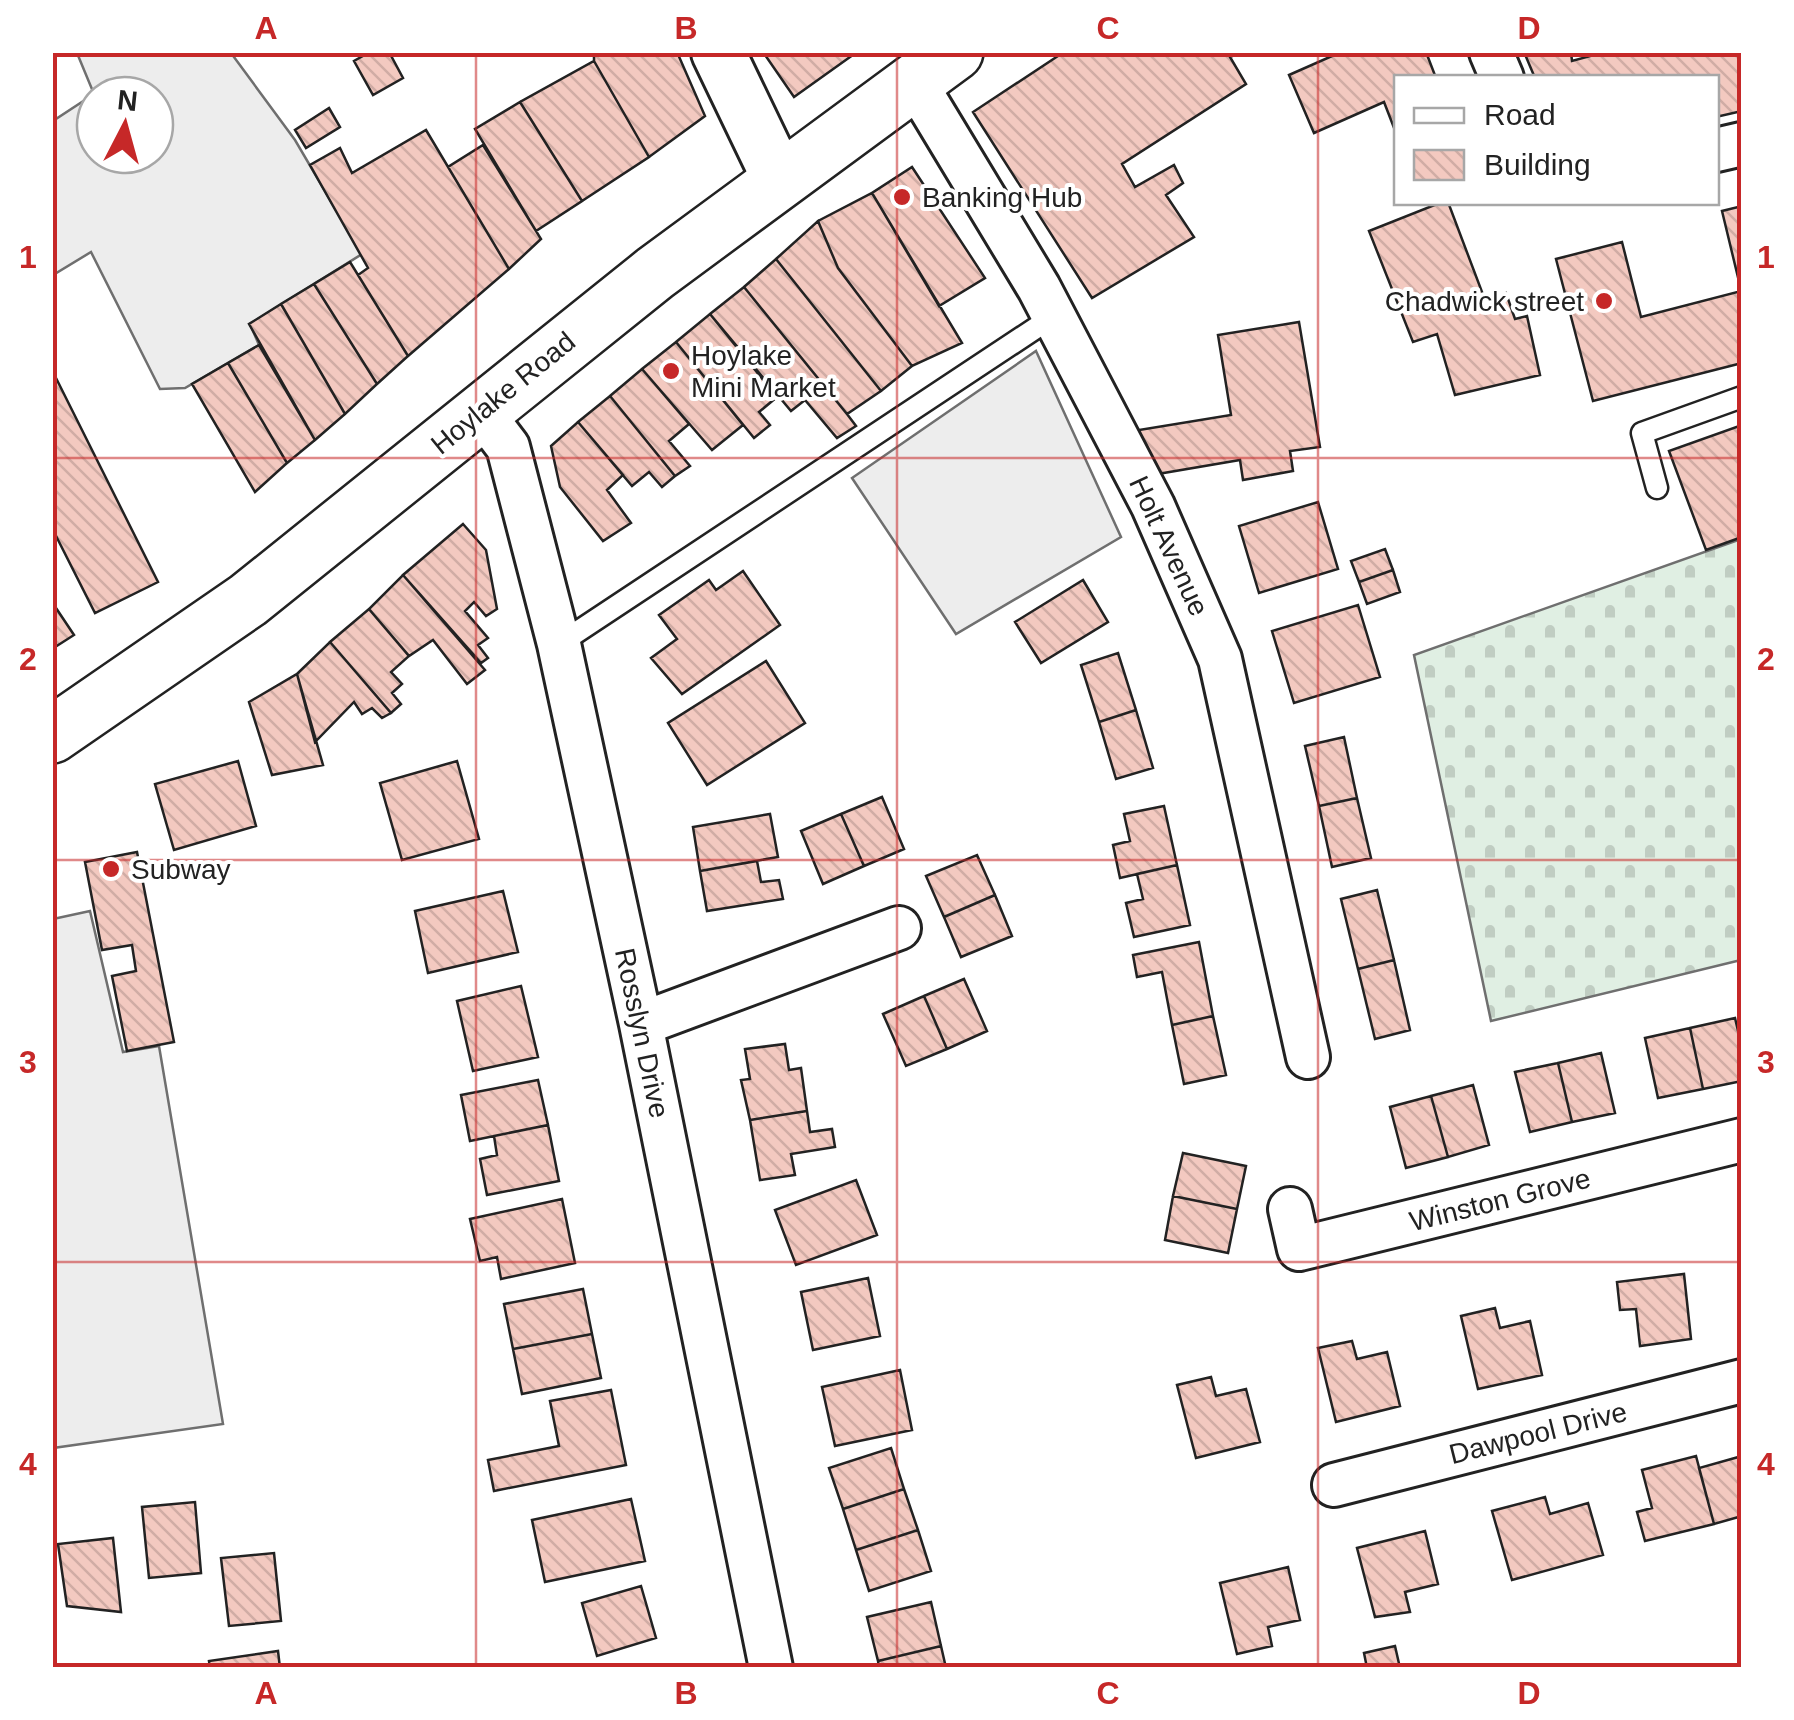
<svg xmlns="http://www.w3.org/2000/svg" width="1794" height="1720" font-family="Helvetica,sans-serif">
<defs>
<pattern id="cemetery-stones" width="16" height="16" patternUnits="userSpaceOnUse" patternTransform="scale(2.5)"><rect width="16" height="16" fill="#e0efe3"/><path d="M2 7V4a2 2 0 0 1 4 0v3zM10 15v-3a2 2 0 0 1 4 0v3z" fill="#c0cdc2"/></pattern>
<pattern id="building-back-hatch" width="6" height="6" patternUnits="userSpaceOnUse" patternTransform="scale(2.5)"><rect width="6" height="6" fill="#f3c9c0"/><path d="M-1 5l2 2M0 0l6 6M5-1l2 2" fill="none" stroke="#d0aca5"/></pattern>
</defs>
<rect width="100%" height="100%" fill="#fff"/>
<path fill="url(#cemetery-stones)" stroke="#6f6f6f" stroke-width="2.5" d="M1741 539V960L1491 1021 1414 655Z"/>
<path fill="#ededed" stroke="#6f6f6f" stroke-width="2.5" fill-rule="evenodd" d="M77 53H231L295 140 362 254 250 324 259 345 185 388 160 389 91 252 53 275V121L94 94ZM95 95H155V155H95Z
M1036 351 1121 537 956 634 852 478Z
M90 911 123 1052 159 1046 223 1424 53 1448V919Z"/>
<path fill="url(#building-back-hatch)" stroke="#222" stroke-width="2.5" d="M370 52H389L403 78 373 95 354 61Z
M594 52H677L705 116 649 157 594 61Z
M763 52H857L794 97Z
M1064 52H1241L1230 57 1246 84 1122 164 1135 187 1174 165 1183 183 1166 195 1194 237 1092 298 973 112Z
M1341 52H1426L1436 78H1396V133L1384 102 1314 133 1289 75Z
M1524 52H1571L1572 61 1605 52H1742V111L1716 117V78H1535Z
M594 61 649 157 582 201 520 102Z
M520 102 582 201 536 231 475 129Z
M329 108 340 127 306 148 295 130Z
M426 130 509 269 408 356 358 275 368 268 310 165 340 148 352 173Z
M483 145 541 239 509 269 448 167Z
M912 167 985 278 939 306 872 193Z
M872 193 962 343 912 366 838 268 818 221Z
M1442 202H1448L1485 300 1506 293 1515 319 1527 316 1540 375 1455 395 1437 334 1413 342 1369 231Z
M1742 206V294L1722 211Z
M818 221 838 268 912 366 881 391 776 259Z
M1622 242 1641 317 1741 291 1742 363 1593 401 1556 259Z
M776 259 881 391 847 414 744 287Z
M350 262 408 356 377 384 314 284Z
M314 284 377 384 345 414 281 304Z
M744 287 847 414 856 426 837 438 805 400 791 411 710 314Z
M281 304 345 414 315 440 249 324Z
M710 314 777 397 759 412 770 425 754 438 676 342Z
M1299 322 1320 447 1290 451 1293 471 1243 480 1240 460 1146 476 1139 430 1231 415 1218 335Z
M676 342 743 425 712 450 642 369Z
M259 345 315 440 287 463 228 363Z
M228 363 287 463 255 492 192 384Z
M642 369 689 424 669 441 690 466 675 476 610 396Z
M52 370 158 582 95 613 52 528Z
M610 396 675 476 662 487 649 472 632 486 578 422Z
M578 422 623 475 607 490 631 523 603 541 560 487 551 446Z
M1742 425V537L1706 550 1669 451Z
M1318 502 1338 569 1259 593 1239 526Z
M463 524 486 550 497 609 486 616 474 602 465 611 488 638 478 645 488 658 481 663 403 575Z
M1385 549 1393 570 1359 582 1351 561Z
M1393 570 1400 592 1367 604 1359 582Z
M743 571 780 625 682 694 651 658 677 639 659 615 709 580 716 590Z
M403 575 485 670 467 684 433 640 409 656 369 609Z
M1083 580 1108 622 1041 663 1015 622Z
M52 602 74 635 52 649Z
M1358 605 1380 677 1294 703 1272 631Z
M369 609 409 656 391 672 402 684 392 693 401 704 391 713 330 642Z
M330 642 391 713 382 718 372 708 362 714 354 702 315 742 297 674Z
M1118 653 1136 710 1099 722 1081 665Z
M766 661 805 723 707 785 668 723Z
M297 674 323 765 272 775 249 702Z
M1136 710 1153 768 1116 779 1099 722Z
M1344 737 1357 798 1319 806 1305 746Z
M238 761 256 826 174 850 155 784Z
M457 761 479 839 402 860 380 783Z
M882 797 904 849 864 866 841 814Z
M1357 798 1371 858 1332 867 1319 806Z
M1164 806 1177 865 1120 878 1113 845 1130 841 1124 814Z
M770 814 778 857 700 871 693 827Z
M841 814 864 866 823 884 801 831Z
M137 852 174 1042 127 1051 112 976 136 971 132 945 102 950 85 862Z
M977 855 995 895 944 917 926 876Z
M757 861 761 882 779 880 783 899 707 911 700 871Z
M1177 865 1190 925 1134 937 1126 903 1143 899 1137 874Z
M1377 890 1394 960 1358 969 1341 899Z
M503 891 518 952 428 973 415 911Z
M995 895 1012 936 961 957 944 917Z
M1199 942 1213 1016 1172 1025 1162 972 1137 977 1133 955Z
M1394 960 1410 1030 1375 1039 1358 969Z
M964 979 987 1031 947 1049 924 996Z
M521 986 538 1057 473 1071 457 1001Z
M924 996 947 1049 906 1066 883 1014Z
M1213 1016 1226 1075 1184 1084 1172 1025Z
M1735 1018 1742 1048V1081L1703 1089 1690 1028Z
M1690 1028 1703 1089 1658 1098 1645 1038Z
M785 1044 789 1070 801 1068 807 1111 750 1120 741 1080 750 1079 745 1049Z
M1601 1053 1615 1113 1572 1122 1558 1063Z
M1558 1063 1572 1122 1530 1132 1515 1072Z
M538 1080 548 1125 470 1141 461 1095Z
M1473 1085 1489 1145 1448 1157 1431 1096Z
M1431 1096 1448 1157 1406 1168 1390 1107Z
M807 1111 810 1132 832 1129 835 1147 791 1154 795 1175 760 1180 750 1120Z
M548 1125 559 1181 487 1195 480 1159 497 1155 494 1136Z
M1183 1153 1246 1166 1237 1209 1173 1196Z
M856 1180 877 1235 796 1265 775 1210Z
M1173 1196 1237 1209 1228 1253 1165 1240Z
M562 1199 575 1263 501 1279 497 1257 480 1261 470 1219Z
M1684 1274 1691 1339 1640 1346 1636 1309 1620 1310 1617 1282Z
M868 1278 880 1336 813 1350 801 1292Z
M583 1289 592 1334 513 1349 504 1304Z
M1495 1308 1500 1328 1530 1321 1542 1375 1478 1389 1461 1316Z
M592 1334 601 1378 522 1394 513 1349Z
M1352 1341 1357 1359 1387 1352 1400 1406 1336 1422 1318 1348Z
M900 1370 912 1430 835 1446 822 1387Z
M1211 1377 1216 1396 1246 1389 1260 1442 1196 1458 1177 1385Z
M611 1390 626 1465 494 1491 488 1460 559 1446 550 1401Z
M891 1448 904 1489 843 1509 829 1468Z
M1696 1456 1714 1524 1645 1541 1637 1512 1652 1508 1642 1470Z
M1742 1456V1516L1714 1524 1699 1468Z
M904 1489 918 1530 856 1550 843 1509Z
M1545 1497 1550 1514 1588 1503 1603 1555 1512 1580 1492 1511Z
M631 1499 645 1561 545 1582 532 1520Z
M195 1502 201 1573 149 1578 142 1507Z
M918 1530 931 1571 869 1591 856 1550Z
M1425 1531 1438 1584 1405 1592 1410 1612 1375 1617 1357 1548Z
M113 1538 121 1612 67 1606 58 1544Z
M274 1553 281 1621 229 1626 221 1558Z
M1288 1567 1300 1620 1268 1627 1272 1646 1237 1654 1220 1583Z
M641 1586 656 1638 597 1656 582 1603Z
M931 1602 941 1646 878 1661 867 1617Z
M941 1646 946 1668H879L878 1661Z
M1395 1646 1400 1668H1367L1364 1653Z
M278 1651 280 1668H210L209 1661Z"/>
<g fill="none" stroke-linecap="round" stroke-linejoin="round">
<g stroke="#222" stroke-width="25">
<path id="service" d="M1657 488 1642 433 1742 397
M559 644 1054 316"/>
</g>
<g stroke="#222" stroke-width="48">
<path id="minor" d="M1491 52 1502 78
M914 81 1039 288 1153 506 1220 659 1308 1057
M1716 150 1742 144
M480 410 508 447 559 644 641 1024 771 1668
M641 1024 899 928
M1290 1209 1299 1249 1742 1140
M1334 1485 1742 1381"/>
</g>
<g stroke="#222" stroke-width="58">
<path id="tertiary" d="M718 52 779 179"/>
</g>
<g stroke="#222" stroke-width="60">
<path id="primary" d="M52 735 248 600 655 273 955 52"/>
</g>
<use href="#service" stroke="#fff" stroke-width="20"/>
<use href="#minor" stroke="#fff" stroke-width="42"/>
<use href="#tertiary" stroke="#fff" stroke-width="52"/>
<use href="#primary" stroke="#fff" stroke-width="55"/>
</g>
<path fill="none" stroke="#c62828" stroke-width="2.5" stroke-opacity="0.55" d="M476 52V1668M897 52V1668M1318 52V1668M52 458H1742M52 860H1742M52 1262H1742"/>
<g fill="#c62828" stroke="#fff" stroke-width="4">
<circle cx="902" cy="197" r="10"/>
<circle cx="1604" cy="301" r="10"/>
<circle cx="671" cy="371" r="10"/>
<circle cx="111" cy="869" r="10"/>
</g>
<g text-anchor="middle" dominant-baseline="central" stroke-width="8" stroke-linejoin="round" paint-order="stroke">
<g font-size="28" fill="#222" stroke="#fff" text-anchor="start">
<text x="922" y="197">Banking Hub</text>
<text x="1584" y="301" text-anchor="end">Chadwick street</text>
<text x="691" y="355">Hoylake<tspan x="691" dy="32">Mini Market</tspan></text>
<text x="131" y="869">Subway</text>
</g>
<g font-size="28" fill="#222" stroke="#fff">
<text transform="translate(503 393) rotate(-39)">Hoylake Road</text>
<text transform="translate(1169 546) rotate(65)">Holt Avenue</text>
<text transform="translate(642 1033) rotate(78)">Rosslyn Drive</text>
<text transform="translate(1500 1200) rotate(-14)">Winston Grove</text>
<text transform="translate(1538 1433) rotate(-14)">Dawpool Drive</text>
</g>
</g>
<rect width="1794" height="1720" fill="none" stroke="#ffffff" stroke-width="110"/>
<rect x="1394" y="75" width="325" height="130" fill="#ffffff" stroke="#a7a7a7" stroke-width="2.5"/>
<rect x="1414" y="108" width="50" height="15" fill="#ffffff" stroke="#a7a7a7" stroke-width="2.5"/>
<text x="1484" y="125" font-size="30" fill="#222222">Road</text>
<rect x="1414" y="150" width="50" height="30" fill="url(#building-back-hatch)" stroke="#a7a7a7" stroke-width="2.5"/>
<text x="1484" y="175" font-size="30" fill="#222222">Building</text>
<g transform="translate(125 125) rotate(6)"><circle r="48" fill="#ffffff" stroke="#a7a7a7" stroke-width="2.5"/>
<path d="M0-8L18 38L0 25L-18 38Z" fill="#c62828"/>
<text y="-15" font-size="28" font-weight="bold" text-anchor="middle" fill="#222222">N</text>
</g>
<rect x="55" y="55" width="1684" height="1610" fill="none" stroke="#c62828" stroke-width="4"/>
<g font-size="32" text-anchor="middle" font-weight="bold" fill="#c62828">
<text x="266" y="39">A</text>
<text x="686" y="39">B</text>
<text x="1108" y="39">C</text>
<text x="1529" y="39">D</text>
<text x="28" y="268">1</text>
<text x="1766" y="268">1</text>
<text x="28" y="670">2</text>
<text x="1766" y="670">2</text>
<text x="28" y="1073">3</text>
<text x="1766" y="1073">3</text>
<text x="28" y="1475">4</text>
<text x="1766" y="1475">4</text>
<text x="266" y="1704">A</text>
<text x="686" y="1704">B</text>
<text x="1108" y="1704">C</text>
<text x="1529" y="1704">D</text>
</g>
</svg>
